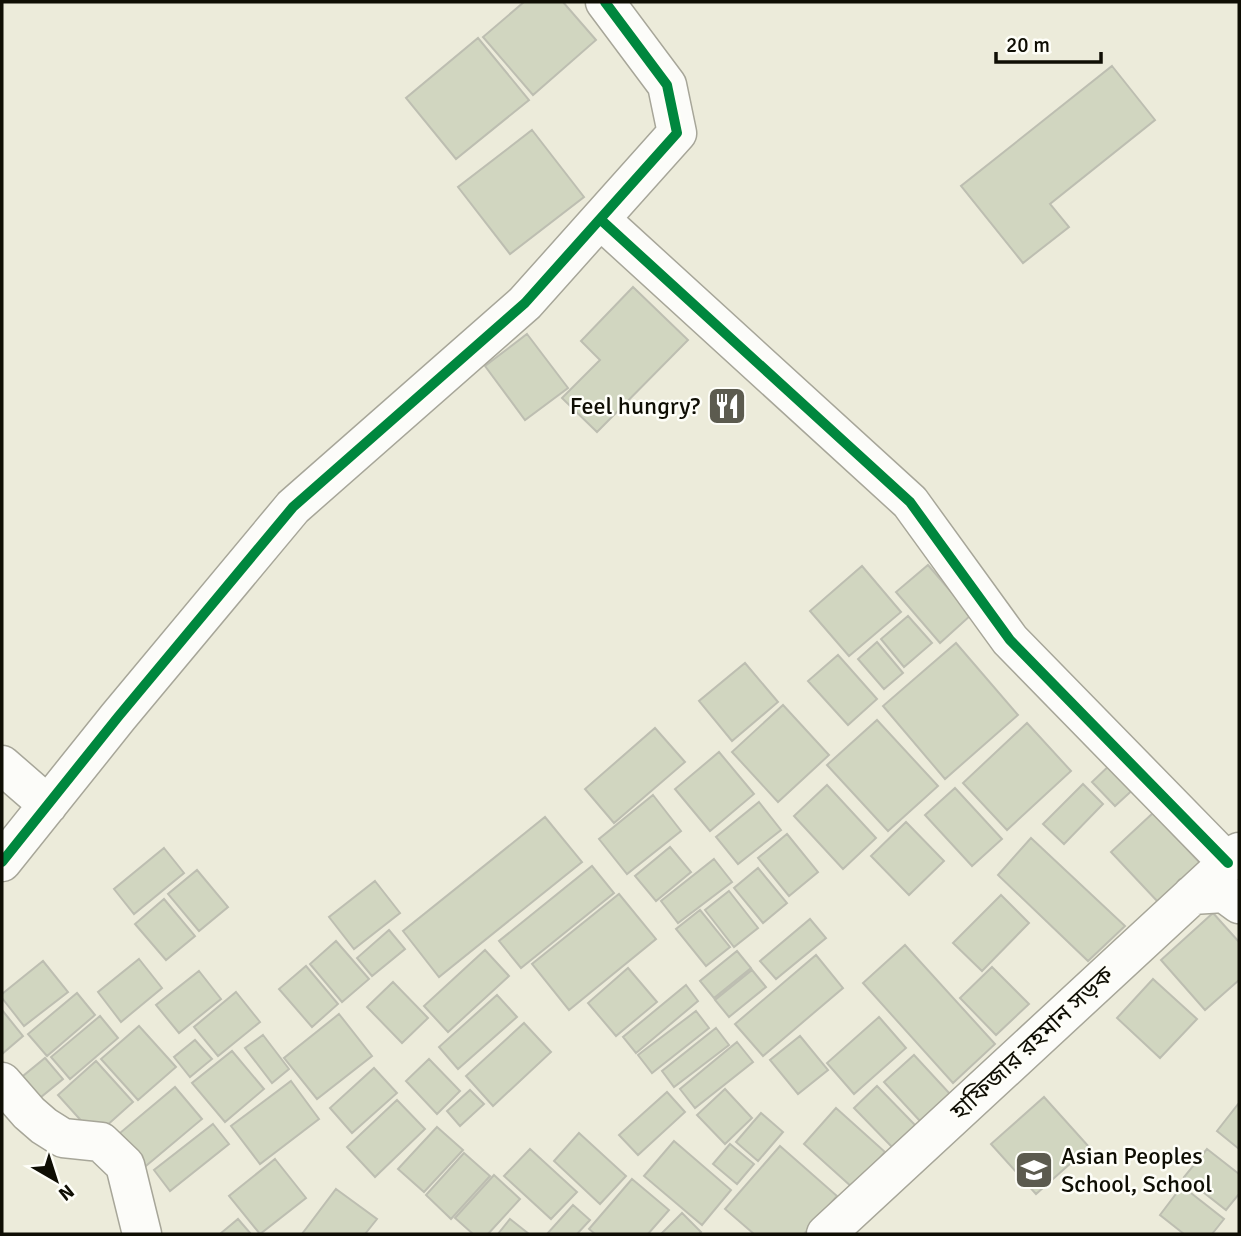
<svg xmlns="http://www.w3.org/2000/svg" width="1241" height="1236" font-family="Signika,'Noto Sans Bengali',sans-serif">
<rect width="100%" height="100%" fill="#ecebda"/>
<path fill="#d1d6c0" stroke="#bdbeb1" stroke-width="2" d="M524 2H563L596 40 533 95 483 37Z
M478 38 529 100 456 159 406 98Z
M1112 66 1155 120 1050 204 1069 227 1023 263 961 186Z
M532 130 584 197 510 254 458 187Z
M633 287 688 340 597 432 562 398 600 360 581 341Z
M527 334 568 388 525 420 485 366Z
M928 565 971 615 940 643 896 592Z
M862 566 901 612 849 656 810 611Z
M908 616 932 643 904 667 881 639Z
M877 642 903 673 884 689 858 659Z
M956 643 1018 715 945 779 883 706Z
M838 655 877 699 848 725 808 681Z
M745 663 778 702 732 741 699 701Z
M783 705 829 755 778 802 732 752Z
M877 720 938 786 888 831 827 765Z
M1027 723 1071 771 1007 830 963 783Z
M655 728 685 762 614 823 585 789Z
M719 752 754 794 710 831 675 789Z
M1115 760 1138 785 1115 806 1092 782Z
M1083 784 1103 804 1064 844 1043 824Z
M827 785 876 838 843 869 794 816Z
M955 788 1002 839 972 866 925 815Z
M653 795 681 831 627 874 599 839Z
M759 802 781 830 738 864 716 837Z
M1153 813 1201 864 1159 903 1111 852Z
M545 817 582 862 439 977 403 931Z
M906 822 944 861 909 895 871 856Z
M787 834 818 872 789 896 758 858Z
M1031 838 1125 926 1088 961 998 875Z
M670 847 691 872 656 901 635 876Z
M164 848 184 873 134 914 114 889Z
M714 859 732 882 678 923 661 901Z
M592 866 614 893 521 968 499 941Z
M758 868 787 903 763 923 734 888Z
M197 870 228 907 199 931 168 894Z
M375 881 400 913 354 949 329 917Z
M729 891 758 928 734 947 705 910Z
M619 894 656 939 569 1010 532 964Z
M1001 895 1029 923 982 971 953 943Z
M164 899 195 936 166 960 135 924Z
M700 910 730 947 706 966 676 929Z
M1213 913 1239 942V980L1205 1010 1161 960Z
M810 919 826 938 776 979 760 961Z
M389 930 405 949 372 976 357 958Z
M336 941 369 979 342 1002 310 964Z
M905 945 995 1044 953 1083 863 983Z
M485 950 509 976 448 1032 424 1006Z
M737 951 751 968 714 998 700 981Z
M816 955 843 988 763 1056 735 1024Z
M139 959 162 988 121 1022 98 992Z
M43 961 68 992 24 1026 2 998V994Z
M306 966 338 1004 312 1027 279 989Z
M992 967 1029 1004 996 1035 960 998Z
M628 968 657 1002 616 1036 588 1003Z
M752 970 766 987 729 1017 715 1000Z
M199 971 221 999 179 1033 156 1005Z
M1153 979 1197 1019 1160 1058 1117 1018Z
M393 982 428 1018 402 1043 367 1007Z
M686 985 698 1001 636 1053 623 1037Z
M236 992 260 1022 218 1056 194 1027Z
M77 993 95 1015 47 1056 28 1034Z
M497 995 517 1017 458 1069 439 1047Z
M2 1010 23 1036 2 1054Z
M696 1011 709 1028 652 1073 638 1055Z
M339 1014 372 1056 317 1099 284 1058Z
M100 1016 118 1038 70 1079 51 1057Z
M879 1017 906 1048 854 1094 827 1063Z
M524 1023 551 1052 493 1106 466 1076Z
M139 1026 176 1067 138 1100 101 1059Z
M716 1028 729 1045 674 1087 662 1071Z
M263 1035 289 1069 272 1083 245 1048Z
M800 1036 828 1070 798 1094 770 1060Z
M195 1040 212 1059 190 1077 174 1057Z
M737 1042 753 1062 695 1108 680 1089Z
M232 1051 264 1089 225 1122 192 1083Z
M914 1055 950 1094 920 1121 884 1082Z
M45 1058 63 1079 30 1106 12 1085Z
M429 1059 460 1091 437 1114 406 1081Z
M96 1061 133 1102 95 1136 58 1095Z
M374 1068 397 1093 352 1133 330 1108Z
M291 1081 319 1119 260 1164 231 1126Z
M877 1086 916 1126 893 1148 854 1108Z
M175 1087 202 1119 141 1170 114 1138Z
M725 1089 752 1118 725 1144 697 1115Z
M470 1090 484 1104 460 1126 447 1111Z
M667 1092 685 1112 638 1155 619 1135Z
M1044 1097 1089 1147 1036 1194 991 1144Z
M397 1100 425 1129 375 1177 347 1147Z
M1239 1103V1149L1217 1131Z
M836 1108 885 1152 853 1188 804 1144Z
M761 1113 783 1132 758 1161 736 1142Z
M213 1124 229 1144 170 1191 154 1170Z
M437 1127 463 1150 424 1192 398 1169Z
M579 1133 626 1176 600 1204 554 1161Z
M674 1141 731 1190 702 1225 644 1176Z
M730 1144 754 1164 737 1184 713 1164Z
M780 1146 837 1196 804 1234H754L725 1209Z
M530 1149 577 1192 551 1219 504 1176Z
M1207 1149 1239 1174V1194L1226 1210 1184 1177Z
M464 1153 490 1176 451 1219 426 1195Z
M275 1159 306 1198 260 1234 229 1196Z
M494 1175 520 1199 488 1234H473L455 1218Z
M632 1179 669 1210 648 1234H595L589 1229Z
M1182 1186 1224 1219 1212 1234H1184L1160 1215Z
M336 1189 377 1219 365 1234H302Z
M573 1205 590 1220 577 1234H547Z
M682 1213 701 1232 699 1234H661Z
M238 1219 251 1234H220Z
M510 1219 529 1234H498Z"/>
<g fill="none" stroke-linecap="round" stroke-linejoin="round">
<g stroke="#a7a699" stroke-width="41">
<path id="minor" d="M600 219 910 502 1010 640 1228 863
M2 765 48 805
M2 862 118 717 293 507 525 303 677 133 667 85 605 2
M1192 895 1224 893 1239 904
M2 1082 29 1113 44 1126 63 1138 101 1142 125 1165 142 1234
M826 1234 1239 852"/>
</g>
<use href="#minor" stroke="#fcfcf9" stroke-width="38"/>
<g stroke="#fefef8" stroke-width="15">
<path id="cycleway" d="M600 219 910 502 1010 640 1228 863
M2 862 118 717 293 507 525 303 677 133 667 85 605 2"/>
</g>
<use href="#cycleway" stroke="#00873e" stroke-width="10"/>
</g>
<defs>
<g id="restaurant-square" transform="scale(2.0125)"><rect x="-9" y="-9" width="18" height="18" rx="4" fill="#5c5b4f" stroke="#fefef8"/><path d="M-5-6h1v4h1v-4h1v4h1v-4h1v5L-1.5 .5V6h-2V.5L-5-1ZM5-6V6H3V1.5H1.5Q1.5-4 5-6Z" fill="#fff"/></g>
<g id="school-square" transform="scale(2.0125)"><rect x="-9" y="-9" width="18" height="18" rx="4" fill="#5c5b4f" stroke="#fefef8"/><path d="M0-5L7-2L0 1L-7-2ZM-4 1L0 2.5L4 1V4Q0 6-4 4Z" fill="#fff"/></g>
</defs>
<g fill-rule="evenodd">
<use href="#restaurant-square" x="727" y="406"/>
<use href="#school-square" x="1034" y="1170"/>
</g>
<g text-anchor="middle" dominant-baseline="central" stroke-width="5" stroke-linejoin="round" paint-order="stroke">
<g font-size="24" fill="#0f0e04" stroke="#fefef8" text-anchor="end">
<text x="700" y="406">Feel hungry?</text>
<text x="1061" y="1156" text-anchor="start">Asian Peoples<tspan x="1061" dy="28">School, School</tspan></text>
</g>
<g font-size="24" fill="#0f0e04" stroke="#fefef8">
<text transform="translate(1032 1043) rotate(-43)">হাফিজার রহমান সড়ক</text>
</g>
</g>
<rect width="1241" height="1236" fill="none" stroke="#0f0e04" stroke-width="7"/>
<g transform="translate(56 1180) rotate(141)" stroke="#fefef8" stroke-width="5" paint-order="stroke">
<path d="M0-5L12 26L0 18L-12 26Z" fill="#0f0e04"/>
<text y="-10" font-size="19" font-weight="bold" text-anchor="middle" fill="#0f0e04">N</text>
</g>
<path d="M996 52v10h105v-10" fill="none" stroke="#0f0e04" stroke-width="3.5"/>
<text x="1006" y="52" font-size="21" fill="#0f0e04" stroke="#fefef8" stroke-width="5" paint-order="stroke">20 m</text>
</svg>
